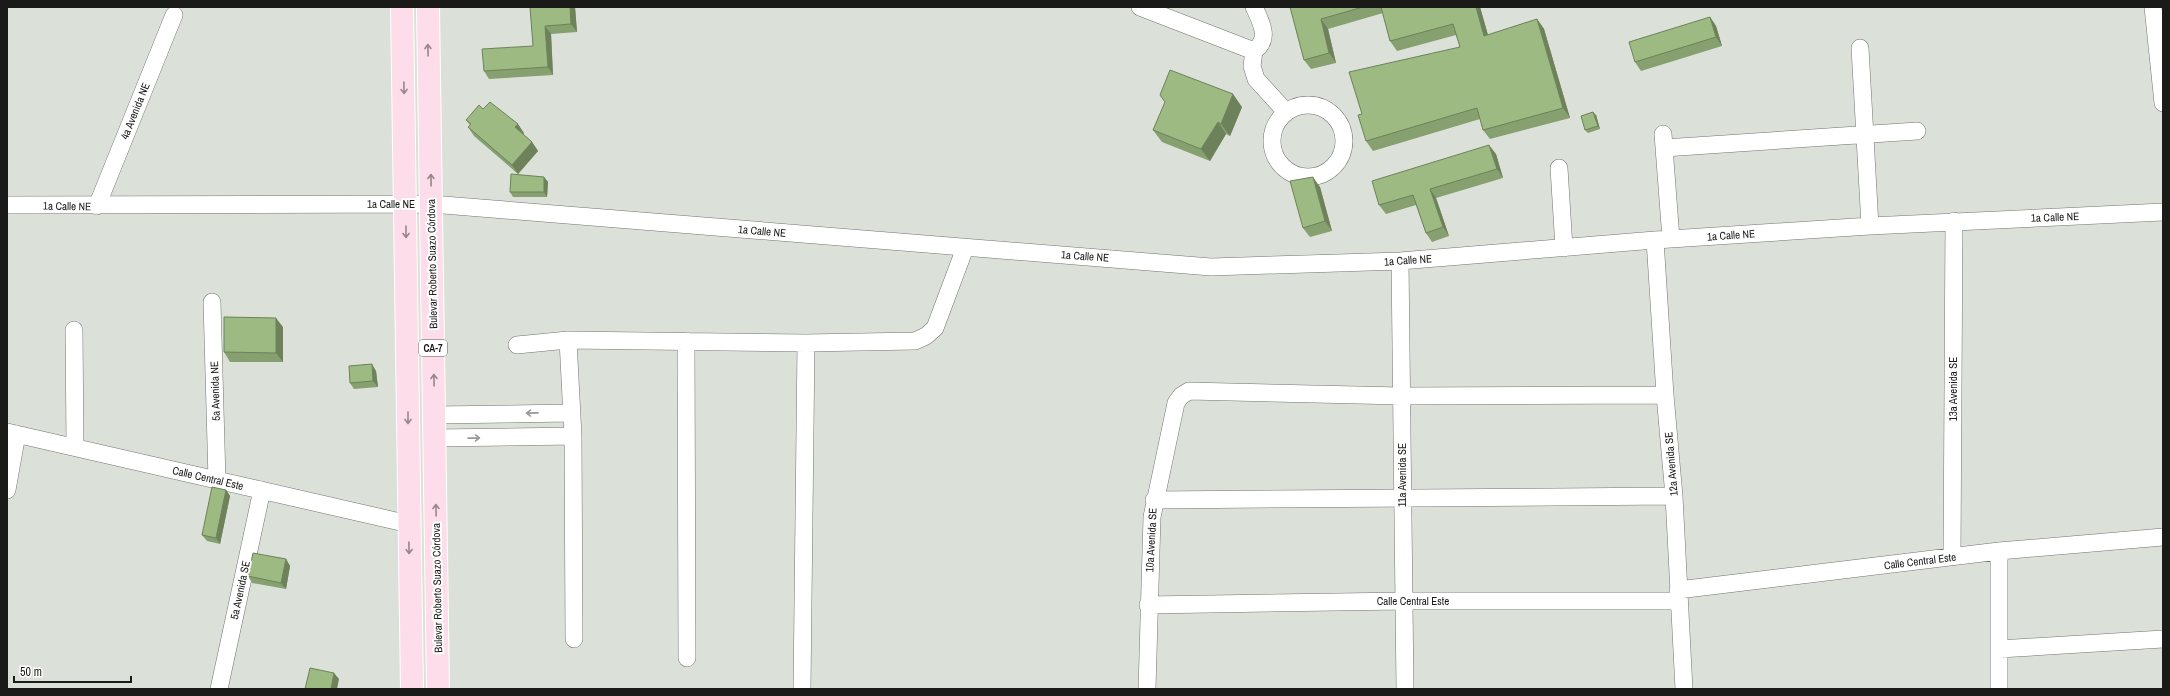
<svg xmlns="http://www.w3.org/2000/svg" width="2170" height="696" font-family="'Archivo Narrow',sans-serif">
<rect width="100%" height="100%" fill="#dbe0d8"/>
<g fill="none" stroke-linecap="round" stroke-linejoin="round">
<g stroke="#72756f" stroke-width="18">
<path id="street" d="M1140 7 1254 51
M1254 7C1261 22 1271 39 1254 51L1252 66 1256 79 1286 112
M2153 7 2163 103
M1860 48 1870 226
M1272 141a36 36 0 1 1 72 0a36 36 0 1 1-72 0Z
M1663 134 1671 239
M1664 148 1917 131
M1559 168 1564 248
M7 205 431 204 1211 267 1400 261 1655 240 1870 226 2163 212
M97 206 174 15
M1655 240 1665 395 1674 496 1684 689
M1400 261 1405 689
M212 302 217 480
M74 330 75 447
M568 340 573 436 574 639
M686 341 687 658
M517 345 568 340 806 343 915 341 926 336 935 328 965 248
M434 415 571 413
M7 432 409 524
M435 438 573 436
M7 490 17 434
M1154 500 1674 496
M1999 551V689
M1952 557 1954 221
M1678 590 1999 551 2163 537
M1148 605 1403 601H1679
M1999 649 2163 639
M219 689 262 490
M802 689 806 343
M1147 689 1152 517 1176 403 1181 396 1189 391 1401 396 1665 395"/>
</g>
<g stroke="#fff" stroke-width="24">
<path id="primary" d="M402 7 412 689
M428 7 438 689"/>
</g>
<use href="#street" stroke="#fff" stroke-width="17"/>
<use href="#primary" stroke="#fddde9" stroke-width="22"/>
</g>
<path fill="#86a06f" d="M530 7H575L577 32 551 34 553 75 489 79 484 71 533 46Z
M1290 7H1480L1488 35 1537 19 1544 29 1570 118 1490 139 1483 130 1480 119 1373 151 1366 141 1362 114 1460 47 1456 35 1397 51 1390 41 1383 13 1328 29 1336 63 1311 69 1304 60Z
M1710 17 1716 26 1722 46 1641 71 1635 62Z
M1242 107 1230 136 1226 134 1210 161 1162 142 1153 130Z
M483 109 524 133 523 134 532 142 538 151 518 174 474 136 468 127 470 125 466 120Z
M1596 115 1600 129 1588 133 1585 130Z
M1496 154 1503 178 1436 198 1449 236 1432 242 1426 233 1416 205 1386 214 1379 205Z
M544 177 548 182 547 197H513L510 192Z
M1320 187 1332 231 1310 237 1303 228Z
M283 327V362H230L224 352Z
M376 371 378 387 354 389 350 383Z
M226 490 230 496 220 544 207 541 202 535Z
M286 559 290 566 286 589 252 583 248 576Z"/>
<path fill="#6d825a" d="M570 7H575L577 32 571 24Z
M1476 7H1480L1491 46 1484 36Z
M1710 17 1716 26 1722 46 1716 37Z
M1321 19 1328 29 1336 63 1329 53Z
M1537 19 1544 29 1570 118 1563 108Z
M545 26 551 34 553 75 548 67Z
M1233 94 1242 107 1230 136 1221 124Z
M1593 112 1596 115 1600 129 1598 126Z
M1218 122 1226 134 1210 161 1201 149Z
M518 124 524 133 522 136 515 127Z
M532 142 538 151 518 174 512 165Z
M1489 145 1496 154 1503 178 1497 169Z
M544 177 548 182 547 197 544 192Z
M1313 177 1320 187 1332 231 1325 221Z
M1430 189 1436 198 1449 236 1443 227Z
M276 318 283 327V362L276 353Z
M372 364 376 371 378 387 373 381Z
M226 490 230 496 220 544 216 538Z
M286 559 290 566 286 589 281 583Z
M334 673 339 679 337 689H331Z"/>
<path fill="#9cba81" stroke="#6d825a" d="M530 7H570L571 24 545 26 548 67 484 71 482 49 533 46Z
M1290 7H1363L1321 19 1329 53 1304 60Z
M1381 7H1476L1484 36 1537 19 1563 108 1483 130 1477 108 1366 141 1358 115 1362 114 1349 72 1460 47 1453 24 1390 41Z
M1710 17 1716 37 1635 62 1629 42Z
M1170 70 1233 94 1221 124 1218 122 1201 149 1153 130 1165 102 1160 95Z
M490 102 518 124 515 127 532 142 512 165 468 127 471 124 466 120 479 105 483 109Z
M1593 112 1598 126 1585 130 1581 116Z
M1489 145 1497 169 1430 189 1443 227 1426 233 1413 195 1379 205 1372 181Z
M511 174 544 177V192H510Z
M1313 177 1325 221 1303 228 1290 181Z
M224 317 276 318V353L224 352Z
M372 364 373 381 350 383 349 366Z
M212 487 226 490 216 538 202 535Z
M253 553 286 559 281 583 248 576Z
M310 668 334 673 331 689H305Z"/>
<defs><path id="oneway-shaft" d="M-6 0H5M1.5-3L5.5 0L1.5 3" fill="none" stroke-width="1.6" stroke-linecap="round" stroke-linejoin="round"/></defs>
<g stroke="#97868b">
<use href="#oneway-shaft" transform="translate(428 50) rotate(-91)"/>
<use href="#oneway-shaft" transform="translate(404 88) rotate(89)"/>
<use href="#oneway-shaft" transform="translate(431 180) rotate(-91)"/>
<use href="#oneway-shaft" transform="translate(406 232) rotate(90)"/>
<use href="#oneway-shaft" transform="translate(434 380) rotate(-91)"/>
<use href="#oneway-shaft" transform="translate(408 418) rotate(90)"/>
<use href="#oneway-shaft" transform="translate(436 510) rotate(-91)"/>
<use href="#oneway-shaft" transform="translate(409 548) rotate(89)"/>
</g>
<g stroke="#989898">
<use href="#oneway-shaft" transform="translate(532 413) rotate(179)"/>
<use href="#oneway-shaft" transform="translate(474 438) rotate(-1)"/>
</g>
<g text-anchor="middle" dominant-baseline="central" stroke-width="4" stroke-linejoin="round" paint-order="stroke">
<rect fill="#fff" stroke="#5f5f5e" stroke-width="1" x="419" y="340" width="28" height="16" rx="3"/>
<g font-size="10" font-weight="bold" fill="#1a1b19">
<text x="433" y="348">CA-7</text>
</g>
<g font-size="11" fill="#1a1b19" stroke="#fff">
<text transform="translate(135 111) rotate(-68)">4a Avenida NE</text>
<text x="391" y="204">1a Calle NE</text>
<text transform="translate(67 206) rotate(1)">1a Calle NE</text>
<text transform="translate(2055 217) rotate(-2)">1a Calle NE</text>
<text transform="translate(762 231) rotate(5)">1a Calle NE</text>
<text transform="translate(1731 235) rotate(-4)">1a Calle NE</text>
<text transform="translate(1085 256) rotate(4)">1a Calle NE</text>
<text transform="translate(1408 260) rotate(-4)">1a Calle NE</text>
<text transform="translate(432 264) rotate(-91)">Bulevar Roberto Suazo Córdova</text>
<text transform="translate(1953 389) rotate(-90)">13a Avenida SE</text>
<text transform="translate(215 391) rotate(-92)">5a Avenida NE</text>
<text transform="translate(1671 464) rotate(-95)">12a Avenida SE</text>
<text transform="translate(1402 475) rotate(-90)">11a Avenida SE</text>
<text transform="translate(208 478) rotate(13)">Calle Central Este</text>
<text transform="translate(1151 540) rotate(-87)">10a Avenida SE</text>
<text transform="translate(1920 561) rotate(-7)">Calle Central Este</text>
<text transform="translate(437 588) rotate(-91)">Bulevar Roberto Suazo Córdova</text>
<text transform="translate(240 590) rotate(-78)">5a Avenida SE</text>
<text x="1413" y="601">Calle Central Este</text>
</g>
</g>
<rect width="2170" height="696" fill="none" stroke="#1a1b19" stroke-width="16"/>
<path d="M14 676v6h117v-6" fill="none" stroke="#1a1b19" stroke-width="2"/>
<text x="20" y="676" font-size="12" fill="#1a1b19" stroke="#ffffff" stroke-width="3" paint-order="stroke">50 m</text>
</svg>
